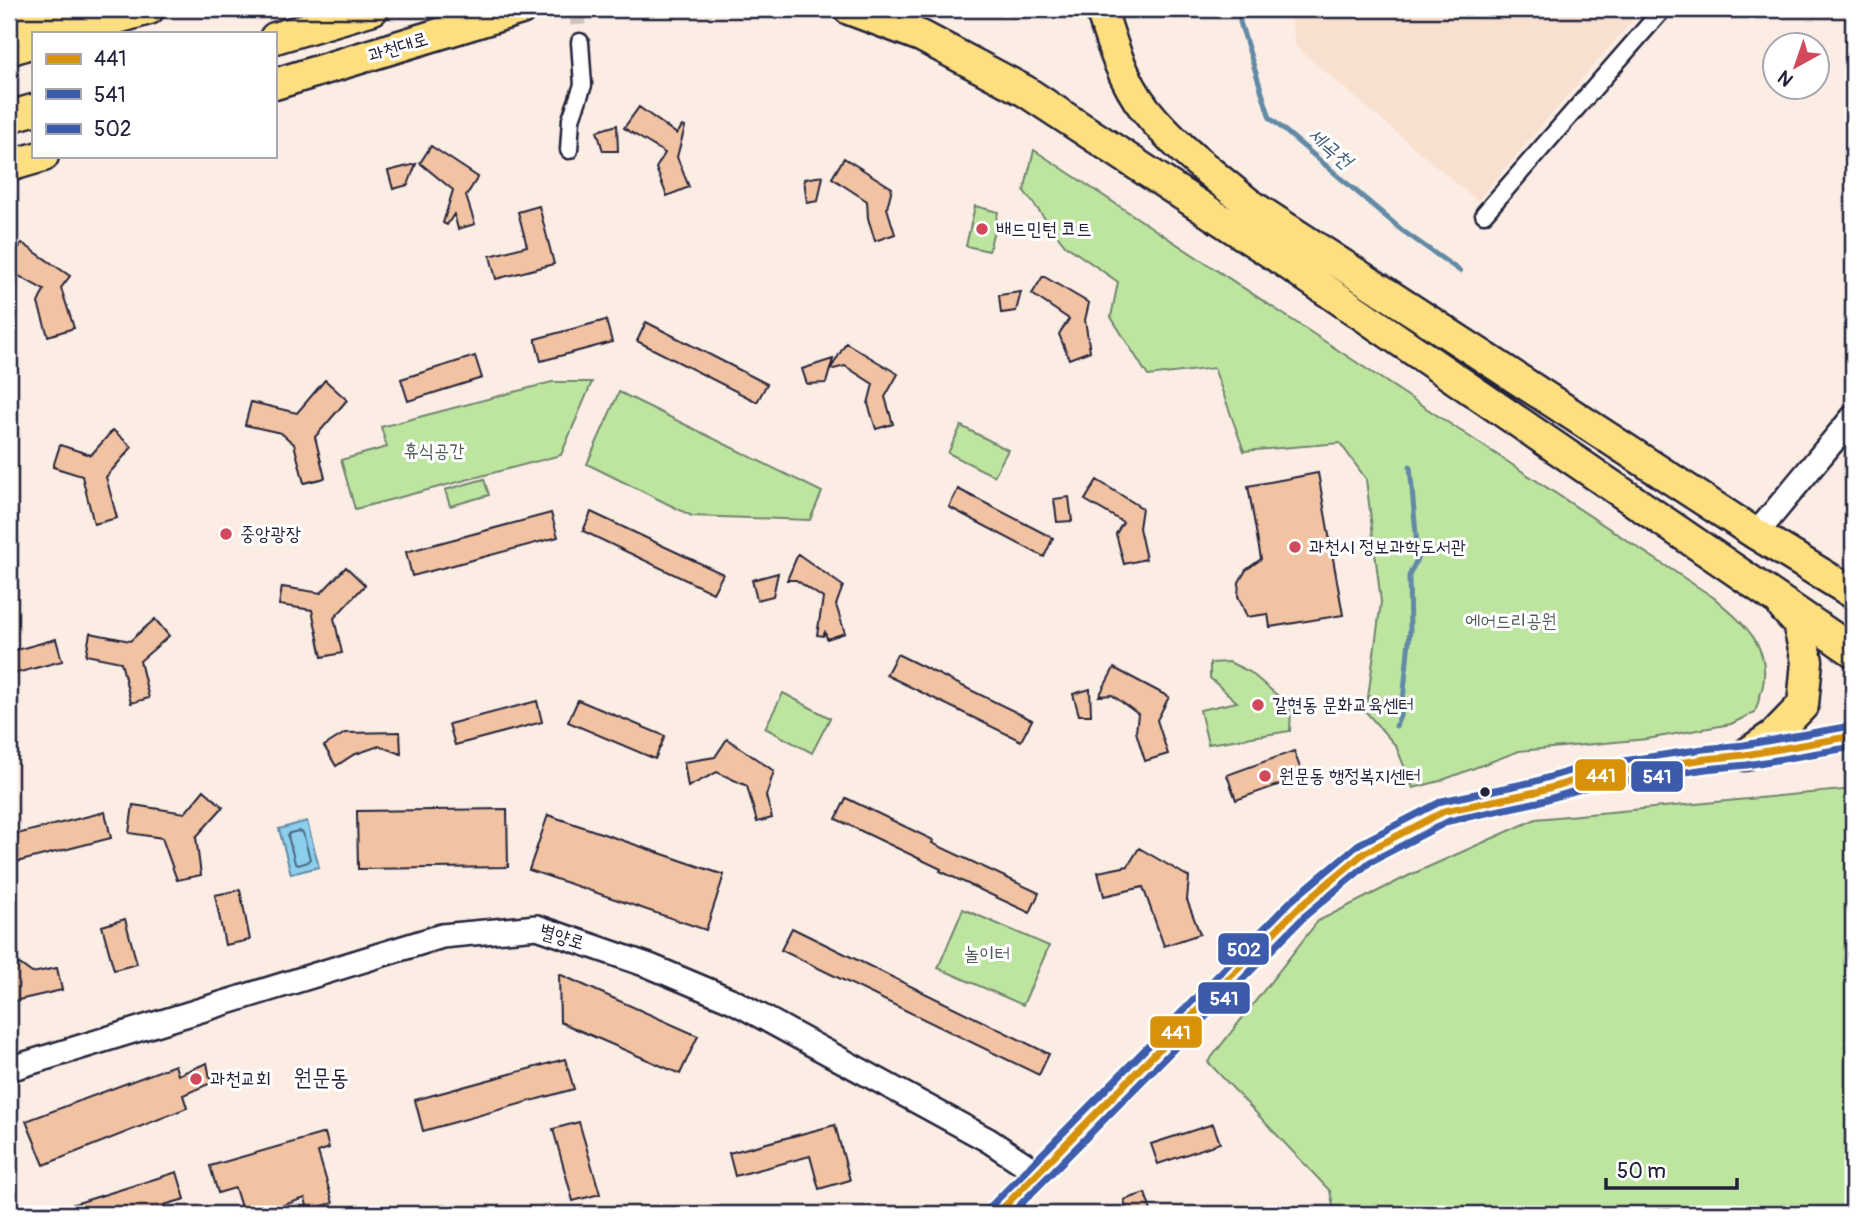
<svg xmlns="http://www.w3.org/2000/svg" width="1862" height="1223" font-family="Pangolin,'Poor Story',sans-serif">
<rect width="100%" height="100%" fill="#fbede3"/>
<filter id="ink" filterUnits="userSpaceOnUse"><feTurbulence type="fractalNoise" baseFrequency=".0143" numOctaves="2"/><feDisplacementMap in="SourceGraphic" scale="14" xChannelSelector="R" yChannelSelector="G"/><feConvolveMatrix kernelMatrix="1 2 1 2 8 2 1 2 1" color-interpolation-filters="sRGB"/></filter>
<g filter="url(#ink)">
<path fill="#f8e0d0" d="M1289 9H1642L1477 201 1296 47Z"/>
<path fill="#bee5a0" stroke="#70846e" stroke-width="2" d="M1034 150 1713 597C1740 621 1771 643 1763 685 1761 694 1758 703 1755 712L1731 724 1647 739 1519 751 1440 781 1413 788 1396 746 1366 712 1381 602 1366 479 1340 443 1244 451 1214 368 1148 376 1111 317 1118 282 1065 245 1024 191Z
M975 206 998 212 989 251 966 246Z
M552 382H592L561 455 355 509 341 460 387 447 381 427Z
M619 392 822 492 810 520 692 516 587 464Z
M961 426 1008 450 994 476 948 453Z
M484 479 489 495 450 506 445 490Z
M1229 662 1250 672 1291 707 1290 731 1208 744 1200 710 1237 702 1210 678V663Z
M783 693 830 718 812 753 765 728Z
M1853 789V1214H1335L1330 1191 1208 1062 1318 921 1408 876 1536 819Z
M963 909 1049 946 1023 1005 938 968Z"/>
<path fill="#8ccfed" stroke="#628aa6" stroke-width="2" d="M307 821 319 867 291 874 279 829Z"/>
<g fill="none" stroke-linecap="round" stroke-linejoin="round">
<path stroke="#4c6782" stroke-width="2" d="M299 831 303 833 310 859 308 862 298 865 295 863 288 836 290 833Z"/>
<path stroke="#628aa6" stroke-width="5" d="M1241 9 1240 22 1270 118 1403 231 1460 271
M1396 726 1402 711 1410 630 1409 576 1418 557 1410 466"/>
</g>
<path fill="#f2c3a2" stroke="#22223b" stroke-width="2" d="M639 107 677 134 682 126 685 127 677 157 689 187 667 196 656 168 665 153 624 128Z
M617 125 618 151H603L597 131Z
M431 146 478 177 466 196 475 224 458 229 454 214 447 225 443 223 453 190 420 163Z
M844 158 892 188 887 208 895 234 875 241 868 218 867 201 832 178Z
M416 164 408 185 393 189 388 171Z
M823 176 818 201 807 203 804 179Z
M539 206 554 264 496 279 490 256 527 246 518 212Z
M22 243 70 276 61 288 74 328 48 336 38 303 44 290 17 275 9 279V262Z
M1043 276 1089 303 1085 320 1090 351 1069 359 1059 334 1069 319 1032 294Z
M1021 292 1016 311 1001 313 999 295Z
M606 320 612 342 541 361 535 339Z
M646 322 767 384 757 402 637 341Z
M846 343 898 374 885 397 893 424 876 429 868 404 873 384 845 366 830 370Z
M475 356 482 378 408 401 401 379Z
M833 359 826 383 807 384 802 369Z
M325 380 347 400 315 437 325 478 304 483 294 444 281 433 245 425 251 402 297 413Z
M113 430 132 447 106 477 117 518 94 524 82 476 53 467 60 445 91 455Z
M1318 473 1343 615 1270 627 1268 614 1247 617 1238 596 1239 582 1246 570 1261 559 1248 486Z
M1097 480 1142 508 1139 528 1146 559 1124 564 1116 534 1123 522 1085 500Z
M958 489 1053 538 1044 557 949 507Z
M1069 497 1072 521 1057 522 1054 499Z
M591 512 723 574 713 593 583 531Z
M551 513 558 537 412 576 406 552Z
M798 554 843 586 836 605 845 633 827 639 825 632 823 636 817 635 823 598 796 580H787Z
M346 567 365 585 334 618 342 653 322 657 312 610 279 605 282 587 321 593Z
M778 573 773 596 757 600 752 580Z
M155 619 169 636 140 661 149 698 131 703 121 662 86 655 90 633 130 641Z
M56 639 62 661 9 675V652Z
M897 654 1032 720 1021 741 886 675Z
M1114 668 1169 697 1157 720 1168 754 1145 761 1136 732 1138 714 1112 695 1099 696Z
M1090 689 1091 715H1079L1073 694Z
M578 700 665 736 655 759 568 722Z
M537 701 542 722 455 745 449 724Z
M400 732 401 754 379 746 353 755 336 766 324 746 345 733Z
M727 739 774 771 766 796 772 818 757 822 747 786 717 772 688 787 684 762 715 757Z
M1294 751 1303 776 1236 800 1227 775Z
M204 790 223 807 196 837 201 875 177 880 162 838 129 833 133 805 185 813Z
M846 798 933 840 932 843 1039 893 1030 913 940 871 941 869 836 819Z
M507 809 508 867 358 869 357 811Z
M105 812 111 838 9 864V836Z
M548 815 724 875 706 930 529 870Z
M1139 848 1189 877 1187 900 1200 934 1164 946 1143 887 1104 896 1098 872 1128 866Z
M240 890 250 940 225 945 215 895Z
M125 919 137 964 114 970 102 926Z
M792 928 1049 1054 1039 1075 781 950Z
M9 960 21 965 32 973 57 968 62 990 14 1001 9 979Z
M559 974 698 1036 680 1074 560 1022Z
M565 1059 574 1089 423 1131 415 1100Z
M207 1063 211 1083 183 1095 187 1108 44 1165 26 1121 175 1065 178 1075Z
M579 1122 600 1194 573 1201 553 1129Z
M1213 1124 1220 1143 1158 1164 1151 1144Z
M835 1125 850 1180 819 1189 810 1156 735 1176 729 1153Z
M325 1133 329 1148 318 1152 333 1203 308 1210 305 1198 256 1214H243L235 1188 218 1193 210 1166Z
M177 1172 185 1199 164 1205 167 1214H53L52 1211Z
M1145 1193 1152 1214H1128L1124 1200Z"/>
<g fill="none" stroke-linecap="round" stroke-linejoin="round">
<path stroke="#d0c4c1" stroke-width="16" stroke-dasharray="16 8" stroke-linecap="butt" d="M577 9 580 42"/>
<g stroke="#22223b" stroke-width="21">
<path id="street" d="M569 150 571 119 583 85 580 42
M1484 214 1663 9"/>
</g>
<g stroke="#22223b" stroke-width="28">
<path id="secondary" d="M1756 534 1853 417
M9 1069 442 936 537 927 650 966 733 1001 988 1140 1038 1173
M997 1214 1298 908 1364 853 1445 811 1536 792 1586 777 1705 759 1745 755 1853 736"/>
</g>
<g stroke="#22223b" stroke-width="35">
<path id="highway" d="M849 9 921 36 1025 91 1282 260 1853 651
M1101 9C1111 42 1123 81 1145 109 1174 146 1213 174 1249 204L1756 534 1853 593
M9 28 73 9
M65 33 149 9
M275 38 373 9
M9 50 33 42
M275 84 521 9
M9 117 33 110
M9 166 43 156
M1745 755 1774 735 1803 705 1807 661 1798 623 1784 608"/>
</g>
<use href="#street" stroke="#fff" stroke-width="16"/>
<use href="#secondary" stroke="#fff" stroke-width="23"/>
<use href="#highway" stroke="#fedf80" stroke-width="30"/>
<g stroke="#fff" stroke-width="12">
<path id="bus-1" d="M997 1214 1298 908 1364 853 1445 811 1536 792 1586 777 1705 759 1745 755 1853 736"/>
</g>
<g stroke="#fff" stroke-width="12">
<path id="bus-2" d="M1011 1214 1305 916 1370 862 1449 821 1538 802 1588 787 1706 769 1747 765 1853 747"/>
</g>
<g stroke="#fff" stroke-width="12">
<path id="bus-3" d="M990 1207 1291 901 1359 844 1442 801 1533 782 1583 767 1703 749 1744 745 1851 726"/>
</g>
<use href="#bus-1" stroke="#d79209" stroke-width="7"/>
<use href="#bus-2" stroke="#3d5bab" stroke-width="7"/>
<use href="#bus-3" stroke="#3d5bab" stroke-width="7"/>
</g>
</g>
<g fill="#d1495b" stroke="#fff" stroke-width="2.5">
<circle cx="982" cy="229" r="7"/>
<circle cx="226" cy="534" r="7"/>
<circle cx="1295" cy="547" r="7"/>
<circle cx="1258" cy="705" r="7"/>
<circle cx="1265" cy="776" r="7"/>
<circle cx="196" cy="1079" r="7"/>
</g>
<circle fill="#22223b" stroke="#fff" stroke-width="2.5" cx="1485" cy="792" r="6"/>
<g text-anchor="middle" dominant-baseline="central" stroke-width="6" stroke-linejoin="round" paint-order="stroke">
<g font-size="19" fill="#22223b" stroke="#fff">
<text transform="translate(398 47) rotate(-17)">과천대로</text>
<text transform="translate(562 937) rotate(17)">별양로</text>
</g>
<g font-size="19" fill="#22223b" stroke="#fff" text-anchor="start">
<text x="996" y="229">배드민턴 코트</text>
<text x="240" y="534">중앙광장</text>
<text x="1309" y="547">과천시 정보과학도서관</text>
<text x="1272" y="705">갈현동 문화교육센터</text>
<text x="1279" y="776">원문동 행정복지센터</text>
<text x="210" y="1079">과천교회</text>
</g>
<g font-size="19" fill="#515c59" stroke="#fff">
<text x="434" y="451">휴식공간</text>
<text x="1511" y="621">에어드리공원</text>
<text x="987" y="954">놀이터</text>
</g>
<g font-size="21" font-style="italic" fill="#475f79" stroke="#fff">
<text transform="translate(1330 148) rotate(40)">세곡천</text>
</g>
<g font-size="23" fill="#22223b" stroke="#fff">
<text x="321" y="1077">원문동</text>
</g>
</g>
<g stroke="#fff" stroke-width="2.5">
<rect x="1574" y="758" width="53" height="34" rx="7" fill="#d79209"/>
<rect x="1630" y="760" width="54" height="33" rx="7" fill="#3d5bab"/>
<rect x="1217" y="932" width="53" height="34" rx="7" fill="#3d5bab"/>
<rect x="1197" y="981" width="54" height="34" rx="7" fill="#3d5bab"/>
<rect x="1149" y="1015" width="54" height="34" rx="7" fill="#d79209"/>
</g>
<g font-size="19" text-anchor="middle" font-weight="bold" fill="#fff">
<text x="1601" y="782">441</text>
<text x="1657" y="783">541</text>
<text x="1244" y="956">502</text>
<text x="1224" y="1005">541</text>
<text x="1176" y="1039">441</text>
</g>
<rect width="1862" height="1223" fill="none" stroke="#fff" stroke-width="35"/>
<rect x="18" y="18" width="1827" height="1188" fill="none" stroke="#22223b" stroke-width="2.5" filter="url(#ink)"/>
<rect x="32" y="32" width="245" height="126" fill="#ffffff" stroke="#a7a7b1" stroke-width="2"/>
<rect x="46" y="54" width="35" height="10" fill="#d79209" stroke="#a7a7b1" stroke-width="2"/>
<text x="94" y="66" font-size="21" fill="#22223b">441</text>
<rect x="46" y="89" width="35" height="10" fill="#3d5bab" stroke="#a7a7b1" stroke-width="2"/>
<text x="94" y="102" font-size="21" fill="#22223b">541</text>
<rect x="46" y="124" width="35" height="10" fill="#3d5bab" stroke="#a7a7b1" stroke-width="2"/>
<text x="94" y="136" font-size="21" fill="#22223b">502</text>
<g transform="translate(1796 66) rotate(220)"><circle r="33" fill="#ffffff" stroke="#a7a7b1" stroke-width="2"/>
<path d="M0-5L12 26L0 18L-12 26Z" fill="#d1495b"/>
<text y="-10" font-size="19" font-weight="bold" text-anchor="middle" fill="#22223b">N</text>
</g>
<path d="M1606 1178v10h131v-10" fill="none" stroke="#22223b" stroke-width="3.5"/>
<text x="1617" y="1178" font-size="21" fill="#22223b" stroke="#ffffff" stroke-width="5" paint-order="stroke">50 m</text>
</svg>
